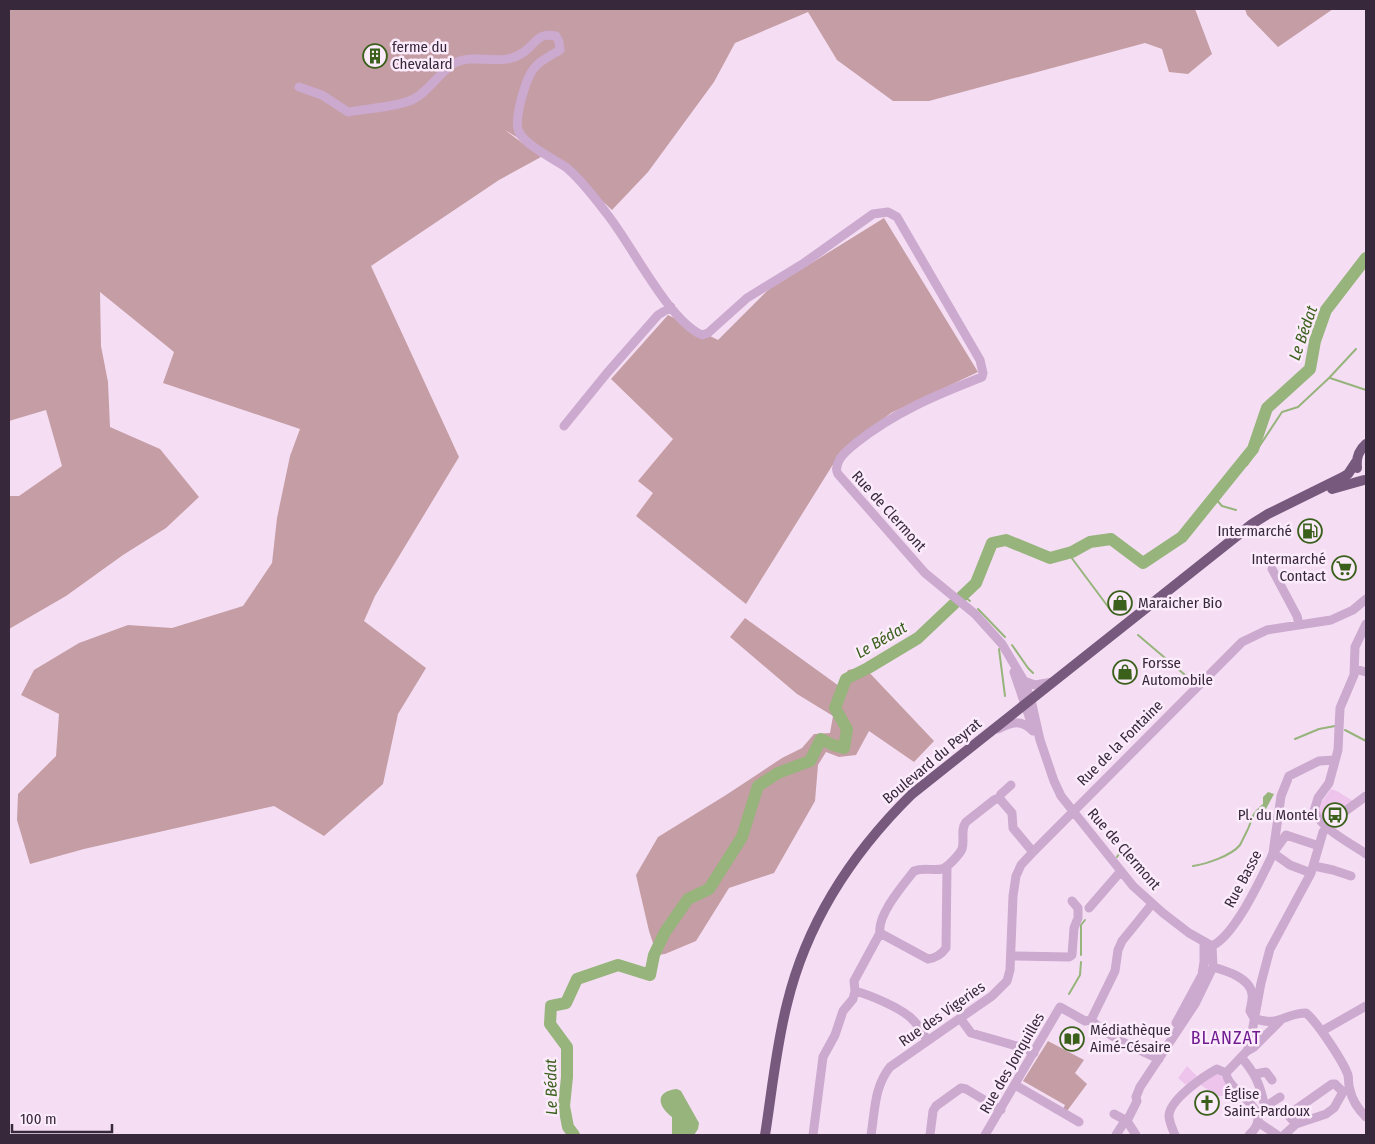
<svg xmlns="http://www.w3.org/2000/svg" width="1375" height="1144" font-family="'Fira Sans Condensed',sans-serif">
<rect width="100%" height="100%" fill="#f5def4"/>
<path fill="#c59da4" d="M9 9H1195L1212 54 1188 74 1169 72 1162 49 1145 43 929 101H893L837 60 808 12 735 43 714 82 648 172 612 210 568 169 505 130 541 157 499 180 371 266 459 457 375 596 364 621 426 668 398 714 383 784 324 836 274 806 84 849 30 864 17 820 18 794 56 756 59 714 21 695 34 670 79 643 128 625 172 628 243 606 272 563 277 518 290 456 300 429 163 383 174 352 100 292 101 346 108 382 110 427 160 449 199 497 166 528 123 555 66 596 9 629V496H19L62 466 46 410 9 421Z
M1245 9H1333L1278 47 1247 15Z
M884 218 978 372 891 413 856 439 832 466 746 604 636 516 653 493 638 481 673 439 611 379 668 315 718 340 768 290Z
M745 618 839 686 848 670 864 667 934 741 914 762 869 731 856 755 839 757 826 752 818 765 815 801 774 873 729 888 696 941 665 954 657 955 649 931 636 875 658 837 726 795 782 758 802 748 814 734 830 733 833 716 797 694 730 637Z
M1048 1041 1084 1060 1075 1073 1087 1084 1067 1111 1063 1109 1065 1105 1023 1081Z"/>
<path fill="#eec4ec" d="M1331 789 1337 791 1353 801 1328 820 1323 821 1319 815V810L1321 803Z
M1187 1066 1197 1076 1186 1085 1178 1078Z
M1217 1071 1229 1086 1223 1096H1218L1199 1084Z"/>
<path fill="#96b47b" d="M1268 792 1274 794 1266 809H1260L1259 807 1263 804V797Z
M677 1089 681 1091 699 1123 698 1129 694 1135H672V1117C657 1106 655 1091 677 1089Z"/>
<g fill="none" stroke-linecap="round" stroke-linejoin="round">
<path stroke="#96b47b" stroke-width="2" d="M1330 378 1366 390
M1247 465 1282 412 1298 407 1329 378 1356 349
M1214 497 1222 506 1236 510
M1068 553 1109 608
M962 600 965 597 970 601
M978 609 1005 637
M1138 635 1191 680
M1012 645 1028 668 1033 673
M999 649 1005 696
M1345 730 1366 741
M1295 739 1319 729 1335 726
M1117 857 1124 846
M1193 866C1206 864 1231 856 1240 845 1242 841 1245 835 1247 831 1252 822 1251 814 1260 808
M1081 955V925L1085 920
M1069 994 1080 975 1081 962"/>
<path stroke="#96b47b" stroke-width="12" d="M574 1135 568 1127 564 1106 567 1077V1047L550 1024 551 1006 566 1003 577 979 618 965 650 975 654 955 665 932 688 899 709 889 742 837 758 786 778 773 810 761 821 739 833 745 844 748 847 729 835 708 846 679 868 668 918 638 976 583 992 543 1006 540 1050 558 1072 552 1090 542 1111 539 1143 563 1182 537 1253 449 1267 408 1310 369 1315 341 1326 310 1366 258"/>
<path stroke="#cca9ce" stroke-width="9" d="M299 87 322 95 348 112C365 109 394 107 409 101 426 95 438 74 453 64 474 51 500 69 524 52 536 43 538 32 556 36L559 42 560 50C552 55 541 60 535 67 526 77 513 120 519 132 525 145 554 159 567 168 582 181 595 198 607 214 632 245 668 320 702 335L708 333 747 298 804 263 873 214 888 212 897 217 980 360 983 373 982 377C936 395 895 412 856 443 849 449 838 457 837 467 836 469 837 472 838 474L925 573 975 614 1002 644 1024 681 1031 700 1040 740 1054 781 1061 796 1133 886 1163 913 1189 933 1212 946 1213 967C1227 971 1250 978 1252 994 1253 999 1251 1005 1250 1011L1254 1018
M564 426 607 373 658 315 671 307
M1272 569 1297 616 1299 624
M1366 624 1355 647 1354 675 1340 708 1338 750 1329 783 1318 798 1314 811C1324 831 1349 842 1366 854
M1355 669 1366 672
M1014 672 1033 728
M1024 681 1035 685 1053 682
M998 729C1012 722 1021 719 1033 731
M999 798 1001 794 1011 785
M1314 866 1333 870 1351 876
M1311 873 1290 865 1273 853 1286 835 1319 846
M1089 908 1121 871
M880 933 928 959C936 958 941 955 946 948L947 867
M1212 946C1235 935 1259 882 1271 858L1273 853 1281 796 1289 776 1319 761 1335 760
M1012 956 1069 957 1072 955 1074 928 1078 918V908L1072 901
M855 991C870 995 904 1009 914 1021 919 1026 923 1034 927 1040
M960 1018 971 1033 1024 1048 1034 1053
M1254 1018C1278 1028 1285 1013 1306 1013 1317 1022 1343 1061 1348 1075 1349 1080 1348 1085 1350 1090 1352 1100 1359 1110 1366 1117
M1091 1020 1115 971 1118 950 1122 941 1152 904
M1091 1020C1110 1038 1135 1048 1159 1059
M1176 1023 1202 975 1204 962V942
M1322 1031 1366 1006
M1247 1051 1250 1043 1261 983 1270 949 1311 873 1323 832 1333 820 1366 796
M1241 1057C1256 1074 1260 1085 1265 1107L1257 1115
M1226 1073C1229 1095 1278 1109 1249 1135
M1226 1073 1247 1051 1254 1047 1280 1021
M1255 1074 1266 1072 1272 1080
M1015 1085 1079 1122
M1265 1107 1280 1097
M1114 1114 1127 1121 1123 1124 1116 1135
M1258 1122 1277 1135
M1296 1124 1288 1115 1332 1084H1335L1343 1092
M813 1135 823 1057 835 1035 843 1011 853 999 855 991 854 981 880 933C877 915 903 885 914 871 924 867 933 871 942 869 947 868 960 854 962 849 965 840 960 830 966 822L994 800 999 798 1012 813 1013 828 1033 852
M871 1135C875 1111 874 1087 890 1067L992 996 1007 981 1010 970 1013 896 1016 876 1021 865 1033 852 1242 642 1267 630 1331 620 1353 610 1366 599
M930 1135 933 1111 936 1106 961 1088 966 1089 1001 1110
M985 1135 1060 1007 1085 1021 1091 1020
M1136 1135 1127 1121 1137 1101 1136 1097 1140 1087 1195 1004 1213 967
M1175 1135C1173 1130 1169 1122 1169 1116 1169 1100 1204 1076 1217 1069L1226 1073
M1284 1135 1296 1124 1326 1114 1334 1108 1343 1092 1349 1089"/>
<path stroke="#77597e" stroke-width="10" d="M1357 468C1356 458 1358 451 1366 444
M1332 489 1364 480
M765 1135C772 1091 776 1047 787 1004 807 921 852 853 912 794L1252 524 1268 514 1343 477 1348 474 1356 462"/>
</g>
<defs>
<g id="building-ring" transform="scale(1.25)"><circle r="9.5" fill="#fbebfb" stroke="#3a601b" stroke-width="1.5"/><path d="M-4-6H4V6H1V3H-1V6H-4ZM-2.5-4.3h1.7v1.8h-1.7ZM.8-4.3h1.7v1.8H.8ZM-2.5-1h1.7V.8h-1.7ZM.8-1h1.7V.8H.8Z" fill="#3a601b"/></g>
<g id="fuel-ring" transform="scale(1.25)"><circle r="9.5" fill="#fbebfb" stroke="#3a601b" stroke-width="1.5"/><path d="M-5.5-6h7V0h2V4h1.3V-2.5L3-4.5l.8-.8L6-3V5H2.5V1h-1V6h-7ZM-4.2-4.7v3.2H.2V-4.7Z" fill="#3a601b"/></g>
<g id="supermarket-ring" transform="scale(1.25)"><circle r="9.5" fill="#fbebfb" stroke="#3a601b" stroke-width="1.5"/><path d="M-6-5.5h2.5l.6 2H6L4.5 2H-2.5L-4.4-4H-6ZM-1.5 3.2a1.3 1.3 0 1 0 .1 0ZM3 3.2a1.3 1.3 0 1 0 .1 0Z" fill="#3a601b"/></g>
<g id="shop-ring" transform="scale(1.25)"><circle r="9.5" fill="#fbebfb" stroke="#3a601b" stroke-width="1.5"/><path d="M-5-2.5h2.3a2.7 3.5 0 0 1 5.4 0H5L5.5 6h-11ZM-1.5-2.5h3a1.5 2.3 0 0 0-3 0Z" fill="#3a601b"/></g>
<g id="bus-ring" transform="scale(1.25)"><circle r="9.5" fill="#fbebfb" stroke="#3a601b" stroke-width="1.5"/><path d="M-5-6H5V4H4V6H2V4H-2V6H-4V4H-5ZM-3.5-4V0h7V-4ZM-3.5 1.2v1.5H-2V1.2ZM2 1.2v1.5H3.5V1.2Z" fill="#3a601b"/></g>
<g id="library-ring" transform="scale(1.25)"><circle r="9.5" fill="#fbebfb" stroke="#3a601b" stroke-width="1.5"/><path d="M-6-4Q-3-5.5-.7-3.5V5Q-3 3-6 4ZM6-4Q3-5.5 .7-3.5V5Q3 3 6 4Z" fill="#3a601b"/></g>
<g id="church-ring" transform="scale(1.25)"><circle r="9.5" fill="#fbebfb" stroke="#3a601b" stroke-width="1.5"/><path d="M-1.2-6h2.4v3.5h3.3v2.4h-3.3V6h-2.4V-.1h-3.3v-2.4h3.3Z" fill="#3a601b"/></g>
</defs>
<g fill-rule="evenodd">
<use href="#building-ring" x="375" y="56"/>
<use href="#fuel-ring" x="1310" y="531"/>
<use href="#supermarket-ring" x="1344" y="568"/>
<use href="#shop-ring" x="1120" y="603"/>
<use href="#shop-ring" x="1125" y="672"/>
<use href="#bus-ring" x="1335" y="815"/>
<use href="#library-ring" x="1072" y="1039"/>
<use href="#church-ring" x="1207" y="1103"/>
</g>
<g text-anchor="middle" dominant-baseline="central" stroke-width="5" stroke-linejoin="round" paint-order="stroke">
<g font-size="15" fill="#37293b" stroke="#fbebfb" text-anchor="start">
<text x="392" y="47">ferme du<tspan x="392" dy="17">Chevalard</tspan></text>
<text x="1292" y="531" text-anchor="end">Intermarché</text>
<text x="1326" y="559" text-anchor="end">Intermarché<tspan x="1326" dy="17">Contact</tspan></text>
<text x="1138" y="603">Maraicher Bio</text>
<text x="1142" y="663">Forsse<tspan x="1142" dy="17">Automobile</tspan></text>
<text x="1318" y="815" text-anchor="end">Pl. du Montel</text>
<text x="1090" y="1030">Médiathèque<tspan x="1090" dy="17">Aimé-Césaire</tspan></text>
<text x="1224" y="1094">Église<tspan x="1224" dy="17">Saint-Pardoux</tspan></text>
</g>
<g font-size="15" fill="#37293b" stroke="#fbebfb">
<text transform="translate(889 511) rotate(48)">Rue de Clermont</text>
<text transform="translate(1120 743) rotate(-45)">Rue de la Fontaine</text>
<text transform="translate(932 761) rotate(-40)">Boulevard du Peyrat</text>
<text transform="translate(1124 849) rotate(49)">Rue de Clermont</text>
<text transform="translate(1243 879) rotate(-62)">Rue Basse</text>
<text transform="translate(942 1014) rotate(-35)">Rue des Vigeries</text>
<text transform="translate(1012 1063) rotate(-60)">Rue des Jonquilles</text>
</g>
<g font-size="16" font-style="italic" fill="#3a601b" stroke="#fbebfb">
<text transform="translate(1303 333) rotate(-71)">Le Bédat</text>
<text transform="translate(881 640) rotate(-30)">Le Bédat</text>
<text transform="translate(551 1087) rotate(-91)">Le Bédat</text>
</g>
<g font-size="18" letter-spacing="1" fill="#701b91" stroke="#fbebfb">
<text x="1226" y="1038">BLANZAT</text>
</g>
</g>
<rect width="1375" height="1144" fill="none" stroke="#37293b" stroke-width="20"/>
<path d="M12 1124v8h100v-8" fill="none" stroke="#37293b" stroke-width="2.5"/>
<text x="20" y="1124" font-size="15" fill="#37293b" stroke="#fbebfb" stroke-width="4" paint-order="stroke">100 m</text>
</svg>
